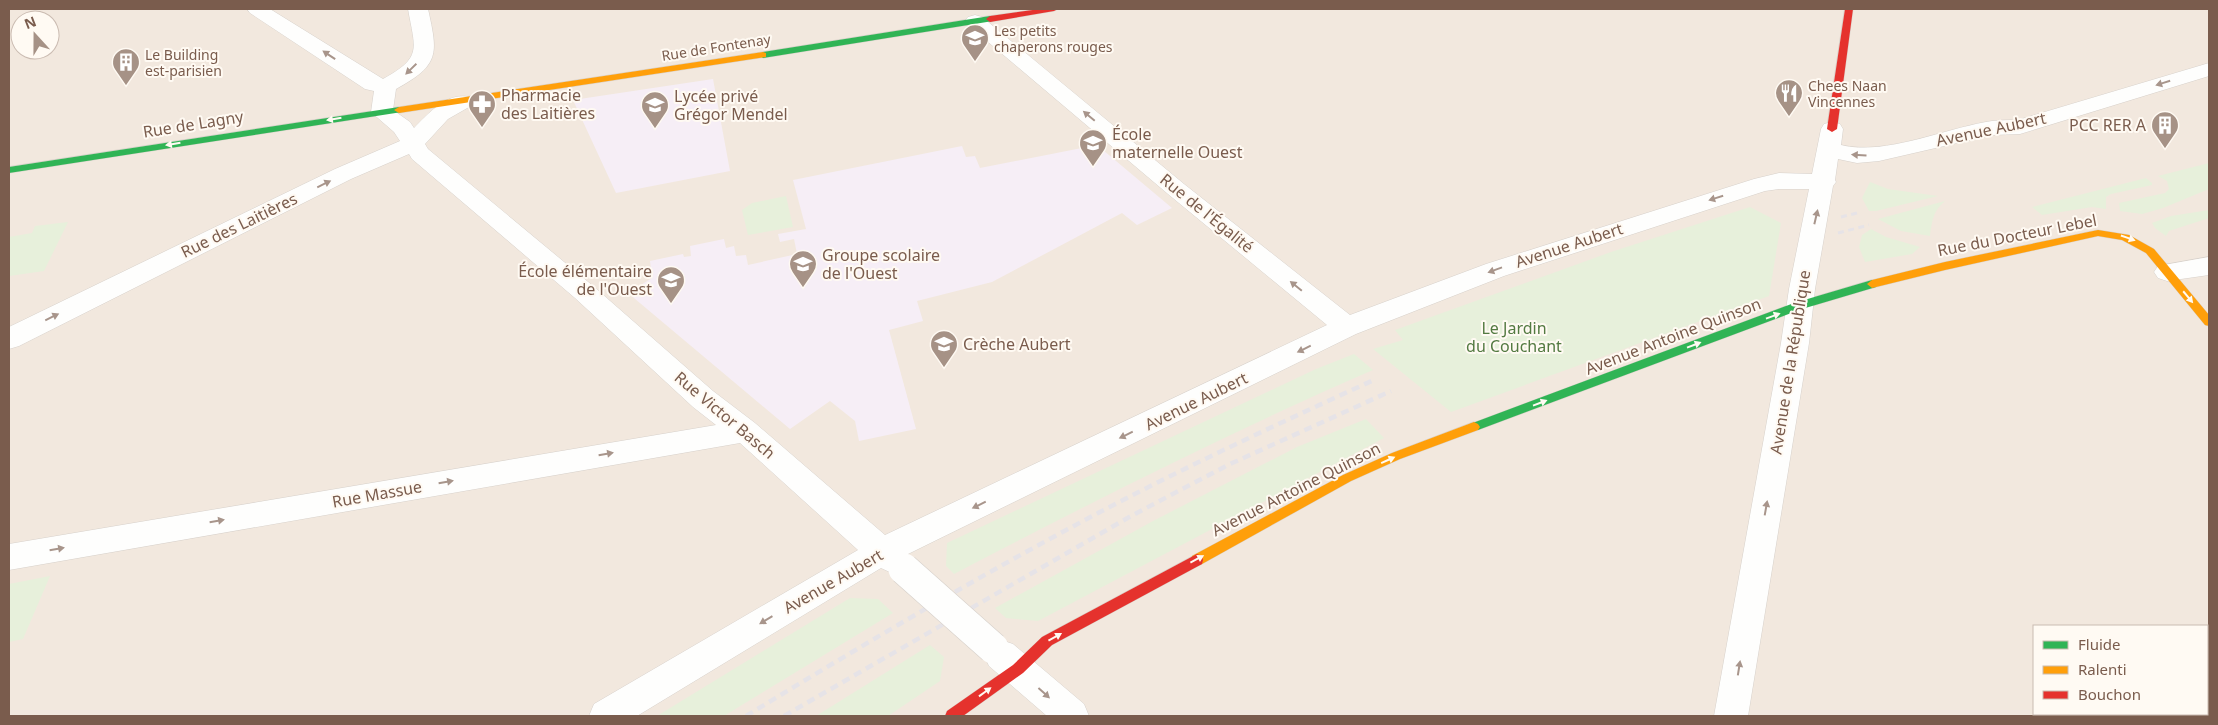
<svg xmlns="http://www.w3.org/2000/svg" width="2218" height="725" font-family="'Noto Sans',sans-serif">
<rect width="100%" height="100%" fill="#f9f5f0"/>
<path fill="#f2e8de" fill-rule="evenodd" d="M9 9H2209V716H9ZM20 20H50V50H20ZM2034 626H2207V714H2034Z"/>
<path fill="#f6eef6" d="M713 79 730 171 616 193 573 100Z
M1097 145 1172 208 1137 225 1122 213 992 282 917 301 923 321 889 330 916 429 859 441 855 421 830 401 790 429 628 293 652 278 650 261 683 254 684 257 691 256 690 246 724 239 726 248 734 246 736 256 746 255 748 265 797 254 794 239 780 242 778 234 806 229 793 180 962 146 966 157 975 156 980 168Z"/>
<path fill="#e7f0db" d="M2209 163V189L2163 208 2142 214 2120 211 2119 203 2165 193 2169 189 2167 181 2158 176Z
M2146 178 2152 183V185L2111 194 2106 197V209L2092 207 2042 215 2032 207Z
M1870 182 1888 189 1938 196 1876 211H1869L1862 198Z
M786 196 793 227 748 235 742 210 752 203Z
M1945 201C1933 211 1932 221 1930 236L1901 231 1878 219Z
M1750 207 1781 223 1769 296 1451 412 1373 349 1403 340 1395 330 1611 252Z
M2209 210V218L2169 231 2166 236 2155 228 2152 223 2171 216Z
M68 222 44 271 9 276V237L32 233 35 226Z
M1871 229 1886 237 1920 247 1912 254 1865 262 1859 247 1862 235Z
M1354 354 1373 370C1230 432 1092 502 954 574L946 566 947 543 1316 369Z
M1366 419 1384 438 1038 621 1006 618 995 608 1153 521 1297 447Z
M50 576 23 639 9 642V584Z
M850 598 878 599 893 613 724 716H657Z
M930 645 944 657 940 681 888 716H816Z"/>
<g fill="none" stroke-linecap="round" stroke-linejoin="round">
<g stroke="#d7d1cb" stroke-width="1">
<path id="street" d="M247 9H270L383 79C423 57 415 49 408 9H428C438 54 440 65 396 89L393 110 410 122 414 128C428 114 447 92 469 97L472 102 469 107 448 119 425 144 428 149 593 286 713 391 755 423 885 535 1327 325 1168 194 968 25 965 21 968 17 975 15 982 17 1184 184 1350 315 1486 264 1754 179 1779 173 1812 174 1821 129 1824 124 1832 122 1840 124 1843 129 1841 145C1886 156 1945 128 1992 121 2000 120 2010 120 2018 120L2209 63V76L2020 134 1992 135 1879 161 1857 163 1838 159 1835 180 1836 182 1833 186 1815 289 1809 343 1748 716H1714L1781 343 1789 289 1809 189H1779L1765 191 1504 276 1356 334 908 554 912 562 907 572 896 575 881 568 637 716H589L594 704 858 550 740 443 9 570V544L716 425 693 407 575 298 412 159 409 154 351 179 19 346 9 349V327L335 169 400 141 394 132 371 112 374 91 365 89 250 13Z
M2209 257V275L2167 281 2158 278 2154 272 2158 266Z
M1001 640 1013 644 1084 704 1089 716H1047L989 666 984 655 989 644Z"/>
</g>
<g stroke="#d9d2cb" stroke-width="1">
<path id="fast" d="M990 16 994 19 993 21 763 58 759 55 763 52Z
M399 107 404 110 402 112 9 173V167Z
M1872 280 1877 284 1876 287 1802 309 1478 430H1470L1468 427 1470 424 1794 303Z"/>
</g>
<g stroke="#d9d2cb" stroke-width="1">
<path id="slow" d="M763 52 766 53V57L399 113 394 110 399 107Z
M2098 230 2129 235 2154 249 2209 315V326L2205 325 2146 253 2122 240 2098 236 1945 270 1872 288 1867 284 1872 280 1945 262Z
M1474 422 1478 424 1480 427 1478 430 1400 459 1351 481 1202 564 1197 566 1192 564 1191 560 1192 556 1343 475 1392 453Z"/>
</g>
<g stroke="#d9d2cb" stroke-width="1">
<path id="jam" d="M1040 9H1058L1054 11 990 22 986 19 990 16Z
M1845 9H1853L1837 129 1832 132 1827 129Z
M1197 554 1202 556 1203 560 1202 564 1052 645 1023 673 963 716H945L947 711 1013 665 1042 637Z"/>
</g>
<use href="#street" fill="#fefefd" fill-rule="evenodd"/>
<use href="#fast" fill="#30b455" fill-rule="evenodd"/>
<use href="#slow" fill="#ff9f0a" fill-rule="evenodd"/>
<use href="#jam" fill="#e5322d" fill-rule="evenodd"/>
<path stroke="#e6e3e7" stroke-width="3" stroke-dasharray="6 4.5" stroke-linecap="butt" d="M1841 217 1857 213
M1838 233 1869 225"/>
<path stroke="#e6e3e7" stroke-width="4.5" stroke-dasharray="8 5.5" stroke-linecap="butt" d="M746 716C853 651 960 587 1070 528 1170 474 1273 426 1376 379
M784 716 1131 516 1228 465 1391 391"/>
<g stroke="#d7d1cb" stroke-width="32" stroke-linecap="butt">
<path id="street-bridge" d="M904 569 993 648"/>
</g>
<use href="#street-bridge" stroke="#fefefd" stroke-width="31"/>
</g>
<defs><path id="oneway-solid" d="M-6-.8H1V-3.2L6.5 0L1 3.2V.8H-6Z" transform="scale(1.25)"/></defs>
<g fill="#a8958b">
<use href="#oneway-solid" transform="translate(329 55) rotate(-146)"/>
<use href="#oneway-solid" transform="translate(411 69) rotate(136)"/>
<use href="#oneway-solid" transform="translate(2163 83) rotate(163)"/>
<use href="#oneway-solid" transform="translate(1089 116) rotate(-140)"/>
<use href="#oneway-solid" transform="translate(1859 155) rotate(-177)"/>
<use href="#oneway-solid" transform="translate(324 184) rotate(-26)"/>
<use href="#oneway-solid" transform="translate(1716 198) rotate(163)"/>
<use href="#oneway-solid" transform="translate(1816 217) rotate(-77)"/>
<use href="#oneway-solid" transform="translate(1495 270) rotate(160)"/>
<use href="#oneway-solid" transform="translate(1296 286) rotate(-141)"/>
<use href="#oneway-solid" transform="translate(52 317) rotate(-26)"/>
<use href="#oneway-solid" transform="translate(1304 349) rotate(154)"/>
<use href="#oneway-solid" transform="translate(1126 435) rotate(154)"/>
<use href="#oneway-solid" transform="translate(606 454) rotate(-10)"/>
<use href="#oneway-solid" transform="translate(446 482) rotate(-10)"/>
<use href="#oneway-solid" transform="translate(979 505) rotate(154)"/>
<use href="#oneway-solid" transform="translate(1766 508) rotate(-80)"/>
<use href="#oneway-solid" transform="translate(217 521) rotate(-10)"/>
<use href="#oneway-solid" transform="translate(57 549) rotate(-10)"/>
<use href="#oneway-solid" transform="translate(766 620) rotate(149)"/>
<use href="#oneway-solid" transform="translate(1739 668) rotate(-81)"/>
<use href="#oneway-solid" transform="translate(1044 693) rotate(42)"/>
</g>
<g fill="#fffaf3">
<use href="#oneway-solid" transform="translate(334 119) rotate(171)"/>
<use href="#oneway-solid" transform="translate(173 144) rotate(171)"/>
<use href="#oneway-solid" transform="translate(2128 238) rotate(19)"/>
<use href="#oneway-solid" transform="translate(2188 297) rotate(50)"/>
<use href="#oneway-solid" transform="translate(1773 316) rotate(-20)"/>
<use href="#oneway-solid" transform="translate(1694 345) rotate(-21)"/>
<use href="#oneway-solid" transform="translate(1540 403) rotate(-21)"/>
<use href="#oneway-solid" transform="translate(1388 460) rotate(-24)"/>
<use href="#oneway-solid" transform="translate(1197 559) rotate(-28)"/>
<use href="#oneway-solid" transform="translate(1055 637) rotate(-29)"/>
<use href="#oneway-solid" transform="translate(985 692) rotate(-36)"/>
</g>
<defs>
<g id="school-pin" transform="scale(1.4375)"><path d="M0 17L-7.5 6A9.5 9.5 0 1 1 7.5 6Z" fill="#a69286" stroke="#fffaf3"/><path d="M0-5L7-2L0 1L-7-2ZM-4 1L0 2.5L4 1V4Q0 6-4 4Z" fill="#fff"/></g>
<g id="building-pin" transform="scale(1.4375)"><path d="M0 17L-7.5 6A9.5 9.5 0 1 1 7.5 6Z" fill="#a69286" stroke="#fffaf3"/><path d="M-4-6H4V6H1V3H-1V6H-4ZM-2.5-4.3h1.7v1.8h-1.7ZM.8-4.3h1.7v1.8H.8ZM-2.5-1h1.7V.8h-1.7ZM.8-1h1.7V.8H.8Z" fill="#fff"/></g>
<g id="restaurant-pin" transform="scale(1.4375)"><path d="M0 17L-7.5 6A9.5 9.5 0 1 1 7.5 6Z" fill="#a69286" stroke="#fffaf3"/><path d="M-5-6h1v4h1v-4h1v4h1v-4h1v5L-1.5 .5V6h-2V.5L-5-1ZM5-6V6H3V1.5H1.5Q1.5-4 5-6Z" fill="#fff"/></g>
<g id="pharmacy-pin" transform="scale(1.4375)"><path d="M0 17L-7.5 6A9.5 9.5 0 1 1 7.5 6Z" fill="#a69286" stroke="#fffaf3"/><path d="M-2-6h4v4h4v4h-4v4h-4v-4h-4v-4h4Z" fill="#fff"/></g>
<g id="university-pin" transform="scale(1.4375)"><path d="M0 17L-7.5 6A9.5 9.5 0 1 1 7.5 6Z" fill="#a69286" stroke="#fffaf3"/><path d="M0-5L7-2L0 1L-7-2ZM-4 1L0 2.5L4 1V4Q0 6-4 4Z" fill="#fff"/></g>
</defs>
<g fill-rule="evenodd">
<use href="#school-pin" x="975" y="38"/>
<use href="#building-pin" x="126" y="62"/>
<use href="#restaurant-pin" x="1789" y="93"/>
<use href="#pharmacy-pin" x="482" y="104"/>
<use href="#university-pin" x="655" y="105"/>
<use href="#building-pin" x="2165" y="125"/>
<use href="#school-pin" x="1093" y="143"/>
<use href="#school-pin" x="803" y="264"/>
<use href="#school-pin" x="671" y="280"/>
<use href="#school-pin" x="944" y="344"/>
</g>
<g text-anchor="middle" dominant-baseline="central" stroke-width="4" stroke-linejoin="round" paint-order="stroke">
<g font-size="14" fill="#7a5c4d" stroke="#fffaf3" text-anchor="start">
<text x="994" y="30">Les petits<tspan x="994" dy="16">chaperons rouges</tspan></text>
<text x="145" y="54">Le Building<tspan x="145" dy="16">est-parisien</tspan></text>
<text x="1808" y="85">Chees Naan<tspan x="1808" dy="16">Vincennes</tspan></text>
</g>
<g font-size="14" fill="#7a5c4d" stroke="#fffaf3">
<text transform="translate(716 47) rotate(-9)">Rue de Fontenay</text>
</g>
<g font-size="16" fill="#7a5c4d" stroke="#fffaf3" text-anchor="start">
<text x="501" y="95">Pharmacie<tspan x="501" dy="18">des Laitières</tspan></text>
<text x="674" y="96">Lycée privé<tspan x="674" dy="18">Grégor Mendel</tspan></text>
<text x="2146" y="125" text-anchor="end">PCC RER A</text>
<text x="1112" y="134">École<tspan x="1112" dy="18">maternelle Ouest</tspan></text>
<text x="822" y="255">Groupe scolaire<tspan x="822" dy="18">de l'Ouest</tspan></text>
<text x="652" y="271" text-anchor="end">École élémentaire<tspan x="652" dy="18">de l'Ouest</tspan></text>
<text x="963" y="344">Crèche Aubert</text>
</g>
<g font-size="16" fill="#7a5c4d" stroke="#fffaf3">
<text transform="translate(193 124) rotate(-9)">Rue de Lagny</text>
<text transform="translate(1991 129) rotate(-12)">Avenue Aubert</text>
<text transform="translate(1207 213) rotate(39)">Rue de l'Égalité</text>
<text transform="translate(239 225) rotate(-26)">Rue des Laitières</text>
<text transform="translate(2017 235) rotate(-11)">Rue du Docteur Lebel</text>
<text transform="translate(1569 245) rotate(-18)">Avenue Aubert</text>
<text transform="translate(1673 336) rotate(-21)">Avenue Antoine Quinson</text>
<text transform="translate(1790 362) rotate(-81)">Avenue de la République</text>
<text transform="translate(1196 401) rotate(-26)">Avenue Aubert</text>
<text transform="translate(725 415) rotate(40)">Rue Victor Basch</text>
<text transform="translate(1296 489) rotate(-27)">Avenue Antoine Quinson</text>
<text transform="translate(377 494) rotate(-10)">Rue Massue</text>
<text transform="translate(833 581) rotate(-30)">Avenue Aubert</text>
</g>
<g font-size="16" fill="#537a41" stroke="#fffaf3">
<text x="1514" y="328">Le Jardin<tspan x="1514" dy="18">du Couchant</tspan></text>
</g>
</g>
<rect width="2218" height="725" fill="none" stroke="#7a5c4d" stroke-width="20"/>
<rect x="2033" y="625" width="175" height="90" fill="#fffaf3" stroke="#cabbb1"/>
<rect x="2043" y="641" width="25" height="8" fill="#30b455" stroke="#cabbb1"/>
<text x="2078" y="650" font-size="15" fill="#7a5c4d">Fluide</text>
<rect x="2043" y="666" width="25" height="8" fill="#ff9f0a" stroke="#cabbb1"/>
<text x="2078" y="675" font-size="15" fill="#7a5c4d">Ralenti</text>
<rect x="2043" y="691" width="25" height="8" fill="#e5322d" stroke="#cabbb1"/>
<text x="2078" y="700" font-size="15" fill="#7a5c4d">Bouchon</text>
<g transform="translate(35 35) rotate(339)"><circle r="24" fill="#fffaf3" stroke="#cabbb1"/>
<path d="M0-4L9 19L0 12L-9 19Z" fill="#a69286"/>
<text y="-8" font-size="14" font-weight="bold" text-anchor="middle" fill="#7a5c4d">N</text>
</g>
</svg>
